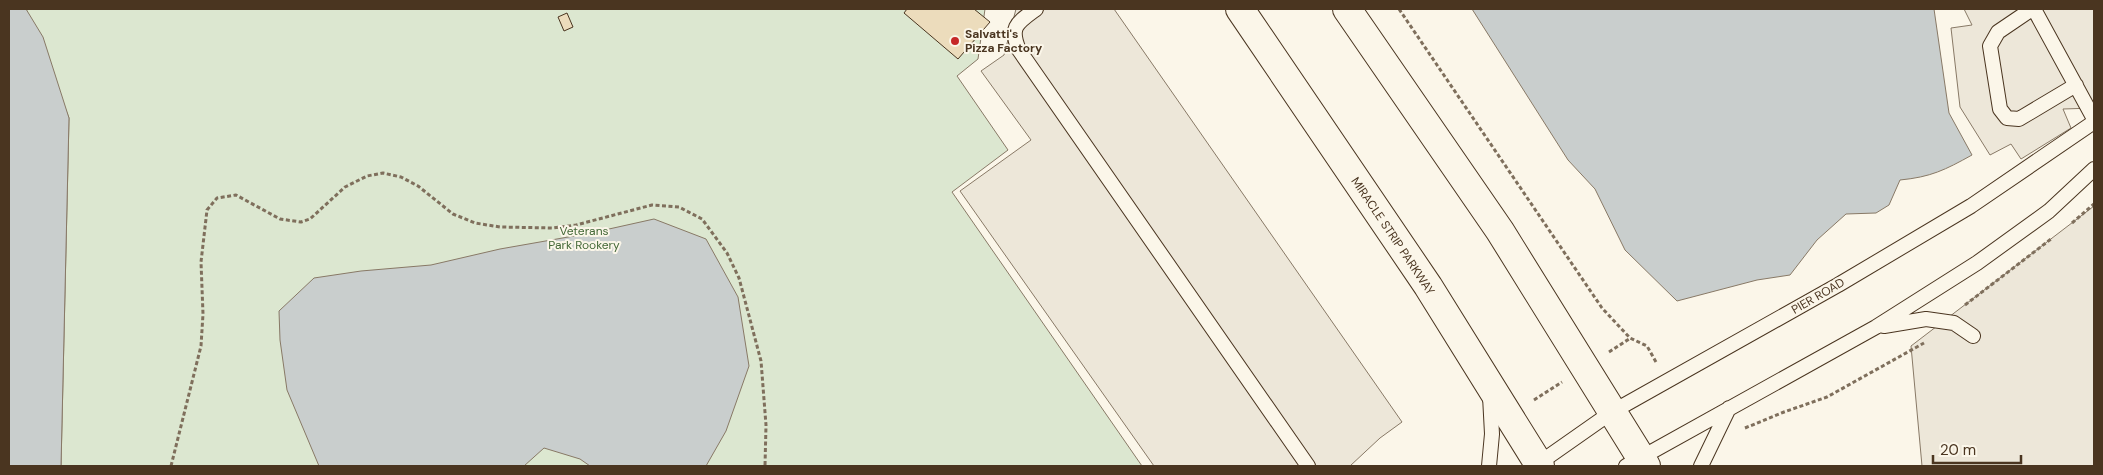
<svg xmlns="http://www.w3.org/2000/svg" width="2103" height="475" font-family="'DM Sans',sans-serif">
<rect width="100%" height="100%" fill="#fbf6e9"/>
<path fill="#dce7d0" stroke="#887966" d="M26 9H985L978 59 957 76 1008 150 952 192 1142 466H61L69 118Z"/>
<path fill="#ede7d9" stroke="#887966" d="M1016 9H1114L1402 422 1380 438 1350 466H1154L960 191 1031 140 981 71 1004 55Z
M1964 9H2094V108L2063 109 2071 128 2021 159 2011 144 1990 155 1960 107 1951 28 1972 25Z
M2094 206V466H1922L1911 346Z"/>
<path fill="#c9cecd" stroke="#887966" d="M9 9H26L43 37 69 118 61 466H9Z
M1472 9H1934L1949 113 1972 155C1945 170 1931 177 1900 180L1889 205 1876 213 1846 214 1817 240 1790 275 1757 280 1677 301 1625 250 1595 189 1568 160Z
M654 219 706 239 738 297 749 366 726 431 706 466H590L580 459 544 448 524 466H319L287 390 280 340 279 311 314 278 361 271 431 265 500 249 591 233Z"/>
<path fill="#ecdcbc" stroke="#4a3520" d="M907 9H974L990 22 958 59 904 13Z
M567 13 573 27 564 31 558 17Z"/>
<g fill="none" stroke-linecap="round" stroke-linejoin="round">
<g stroke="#4a3520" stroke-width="16">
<path id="lane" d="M1036 9C1017 23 1009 27 1019 50L1308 466
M2032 9 1998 32 1990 46 2000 109 2007 118 2019 119 2076 85
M2034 9 2094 119
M1884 326 1926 319 1954 323 1973 336
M1489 466 1492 434 1490 396
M1535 466 1612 412 1838 285 1971 206 2094 122
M1626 466 1876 327 1977 263 2049 211 2094 169
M1701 466 1729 408"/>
</g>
<g stroke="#4a3520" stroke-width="30">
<path id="highway" d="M1240 9 1428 286 1540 466
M1347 9 1500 231 1646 466"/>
</g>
<path stroke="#7f6f5c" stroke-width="3" stroke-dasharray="4 2.5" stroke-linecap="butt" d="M1399 9 1602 308 1630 338 1647 346 1656 362
M2072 223 2094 204
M1965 305 2051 239
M1609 352 1629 339
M1534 400 1562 382
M1745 428 1784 412 1827 397 1924 343
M171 466 201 346 203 314 201 262 207 210 217 198 236 195 280 219 301 222 310 219 345 187 367 176 383 173 401 177 418 186 453 214 475 223 500 227 553 228 576 225 652 205 679 207 702 219 727 253 739 278 761 361 766 425 765 466"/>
<use href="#lane" stroke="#fbf6e9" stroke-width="14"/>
<use href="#highway" stroke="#fbf6e9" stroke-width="28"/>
</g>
<circle fill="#c62828" stroke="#fbf6e9" stroke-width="2" cx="955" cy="41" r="5"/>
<g text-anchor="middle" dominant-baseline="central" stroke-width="4" stroke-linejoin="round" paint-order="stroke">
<g font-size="12" font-weight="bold" fill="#4a3520" stroke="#fbf6e9" text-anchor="start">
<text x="965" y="34">Salvatti's<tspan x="965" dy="14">Pizza Factory</tspan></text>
</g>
<g font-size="12" fill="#436837" stroke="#fbf6e9">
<text x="584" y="231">Veterans<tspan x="584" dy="14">Park Rookery</tspan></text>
</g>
<g font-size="12" fill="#4a3520" stroke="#fbf6e9">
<text transform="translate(1393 236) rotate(56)">MIRACLE STRIP PARKWAY</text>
<text transform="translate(1818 296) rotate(-30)">PIER ROAD</text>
</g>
</g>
<rect width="2103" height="475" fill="none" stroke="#4a3520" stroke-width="20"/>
<path d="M1933 455v8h88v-8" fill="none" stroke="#4a3520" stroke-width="2.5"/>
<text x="1940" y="455" font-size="15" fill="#4a3520" stroke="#fbf6e9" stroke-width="4" paint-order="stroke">20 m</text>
</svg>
